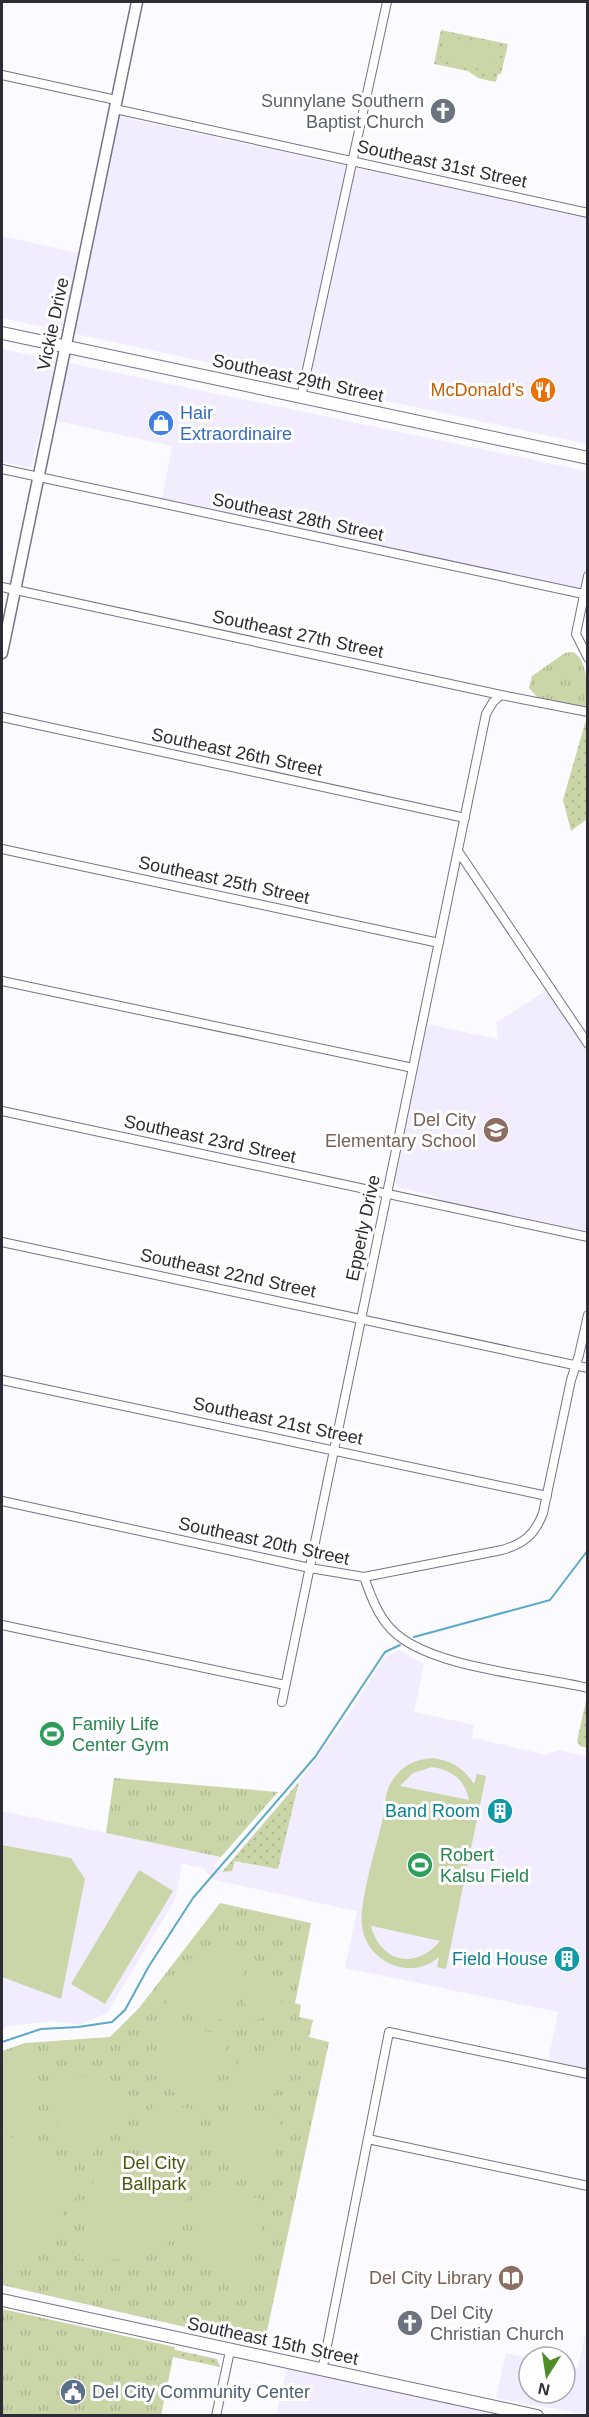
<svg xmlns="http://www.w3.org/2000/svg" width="589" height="2417" font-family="Arial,sans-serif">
<defs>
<pattern id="grass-dots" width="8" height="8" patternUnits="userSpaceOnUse" patternTransform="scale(1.5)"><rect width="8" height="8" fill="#cad6a8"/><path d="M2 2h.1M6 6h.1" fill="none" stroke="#aeb891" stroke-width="1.8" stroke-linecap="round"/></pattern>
<pattern id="park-tufts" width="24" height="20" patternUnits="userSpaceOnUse" patternTransform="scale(1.5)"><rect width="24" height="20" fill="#cad6a8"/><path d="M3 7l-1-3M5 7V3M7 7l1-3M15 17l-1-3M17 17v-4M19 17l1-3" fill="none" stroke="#aeb891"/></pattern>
</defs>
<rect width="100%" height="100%" fill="#fbfafe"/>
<path fill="#f2ecff" d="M117 116 587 218V444L2 318V236L87 255Z
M2 349 587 471V591L162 499 172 446 43 418 31 468 2 462Z
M547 990 587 1052V1231L444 1201 432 1195 397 1187 395 1180 427 1024 498 1039 496 1023Z
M399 1650 424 1664 414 1712 474 1725 472 1738 547 1755 557 1750 587 1756V2070L548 2061 558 2012 345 1968 357 1911 214 1880 203 1868 182 1863 175 1900 107 2013 79 2025 53 2021 8 2026 2 2030V1811L221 1857 213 1865 222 1871 299 1782 343 1723 385 1657Z
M587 2325V2415L496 2398 506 2353 529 2358V2393H565V2365L578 2368Z
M288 2363 494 2415 276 2416Z"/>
<path fill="url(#grass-dots)" d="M441 30 508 44 501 74H498L496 82 478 78 468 71 434 64Z
M587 722V819L571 831 563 800 585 723Z
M587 1696V1748L580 1746 577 1741Z
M299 1782 278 1869 235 1861 232 1871 222 1872Z
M171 2349 217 2359 220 2367 173 2357 161 2415 155 2416Z"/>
<path fill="url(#park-tufts)" d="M573 652C589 661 587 691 587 709L539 699 529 688 532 676 565 653Z
M114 1778 278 1792 221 1857 106 1833Z
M220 1903 311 1923 295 2003 301 2005 299 2017 313 2020 309 2037 329 2042 264 2345 2 2285V2051L25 2043 110 2037 139 2008Z
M2 2309 175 2347 161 2415H2Z"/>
<path fill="#cad6a8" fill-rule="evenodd" d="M445 36 499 47 494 72 440 61Z
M433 1758C452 1761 464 1768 474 1784L477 1774 486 1776 446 1969 437 1967 439 1957C411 1982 366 1962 362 1926 359 1902 376 1848 382 1822 384 1811 385 1796 389 1786 392 1781 396 1775 400 1771 409 1762 421 1759 433 1758ZM432 1767C452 1770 465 1780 469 1800L400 1786 413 1773ZM371 1926H372L440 1941C416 1970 381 1963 371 1926Z
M2 1845 71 1858 85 1879 61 1999 2 1977Z
M139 1870 173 1891 105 2004 71 1984Z
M225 1949 242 1952 244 1964 234 2019 228 2021 165 2008C173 1970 185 1952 225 1949Z
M250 1981C276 1981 280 1988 283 2012L256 2020 253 2019 241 1996 244 1984Z
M162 2018 223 2036 228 2042 210 2099 173 2092 161 2081 154 2064Z
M247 2050 269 2052 284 2062 293 2064C284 2097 260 2103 229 2101L241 2054Z
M35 2054 32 2127 27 2130 2 2121V2062L23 2055Z
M58 2066 123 2093 125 2103 89 2160C55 2131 43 2110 58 2066Z
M158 2103 203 2111C200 2129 194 2159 173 2162 162 2163 150 2158 140 2156L151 2109Z
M214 2115H261L278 2120 282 2126 268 2186C231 2174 213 2157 214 2115Z
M2 2131 81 2181 83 2188 49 2232 17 2270 2 2265Z
M104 2163 192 2177C184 2215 183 2247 139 2259H79L95 2174Z
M198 2186 261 2199 265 2207 251 2279C194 2267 186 2240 198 2186Z"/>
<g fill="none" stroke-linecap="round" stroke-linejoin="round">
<path stroke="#5caac7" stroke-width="2" d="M414 1637 550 1600 588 1550
M2 2042 41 2029 78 2027 112 2022 125 2010 149 1966 193 1898 315 1757 385 1652 400 1645"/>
<g stroke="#787287" stroke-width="10">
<path id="minor" d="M2 75 116 100
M115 109 588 213
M301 397 387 2
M2 469 588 595
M588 576 576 634 588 658
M2 587 501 695 588 712
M2 717 465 818
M2 849 439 943
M458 851 588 1044
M2 981 413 1068
M2 1111 588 1237
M2 1242 588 1368
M2 1380 547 1496
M2 1501 310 1568 364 1577C371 1596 377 1614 391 1629 427 1668 535 1675 588 1688
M364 1577 502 1550C523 1544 535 1535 543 1513L571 1380 579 1355 588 1315
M2 1625 285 1685
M282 1702 486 714 493 702 501 695
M368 2139 588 2186
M322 2371 389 2032 588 2074
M216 2416 230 2351"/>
</g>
<g stroke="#787287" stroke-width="13">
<path id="tertiary" d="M2 653 137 2"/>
</g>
<g stroke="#787287" stroke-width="14">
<path id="secondary" d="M2 333 588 458
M2 2300 537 2416"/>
</g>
<use href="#minor" stroke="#fff" stroke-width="8"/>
<use href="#tertiary" stroke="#fff" stroke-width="10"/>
<use href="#secondary" stroke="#fff" stroke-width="12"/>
</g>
<defs>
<g id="church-disc" transform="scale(1.35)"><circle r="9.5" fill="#6b7280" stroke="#fff"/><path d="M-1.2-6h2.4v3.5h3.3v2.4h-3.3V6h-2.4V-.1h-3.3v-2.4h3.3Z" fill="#fff"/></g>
<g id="restaurant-disc" transform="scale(1.35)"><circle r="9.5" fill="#e8710a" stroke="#fff"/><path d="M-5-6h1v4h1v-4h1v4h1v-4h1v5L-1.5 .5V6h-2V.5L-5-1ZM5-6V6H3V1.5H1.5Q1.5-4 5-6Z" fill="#fff"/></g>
<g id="shop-disc" transform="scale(1.35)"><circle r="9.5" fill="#3f7fe0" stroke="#fff"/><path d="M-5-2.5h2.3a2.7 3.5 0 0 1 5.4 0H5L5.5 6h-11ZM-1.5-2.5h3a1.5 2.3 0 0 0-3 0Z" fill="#fff"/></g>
<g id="school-disc" transform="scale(1.35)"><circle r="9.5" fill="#8d6e63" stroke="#fff"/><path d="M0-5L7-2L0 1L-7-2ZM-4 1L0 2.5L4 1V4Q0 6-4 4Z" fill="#fff"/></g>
<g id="stadium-disc" transform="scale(1.35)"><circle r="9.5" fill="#2e9e5b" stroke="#fff"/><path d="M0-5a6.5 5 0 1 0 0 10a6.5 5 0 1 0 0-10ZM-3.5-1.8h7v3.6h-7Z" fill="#fff"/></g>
<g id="building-disc" transform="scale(1.35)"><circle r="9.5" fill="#0f9aa8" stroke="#fff"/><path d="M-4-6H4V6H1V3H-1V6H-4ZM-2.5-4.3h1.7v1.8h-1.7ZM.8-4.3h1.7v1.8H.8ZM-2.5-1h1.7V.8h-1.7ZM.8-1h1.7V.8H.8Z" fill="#fff"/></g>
<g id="library-disc" transform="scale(1.35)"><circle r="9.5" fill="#8d6e63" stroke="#fff"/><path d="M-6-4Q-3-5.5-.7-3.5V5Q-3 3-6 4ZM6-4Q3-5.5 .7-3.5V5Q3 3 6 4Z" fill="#fff"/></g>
<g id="civic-disc" transform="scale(1.35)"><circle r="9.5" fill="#5c6f8a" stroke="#fff"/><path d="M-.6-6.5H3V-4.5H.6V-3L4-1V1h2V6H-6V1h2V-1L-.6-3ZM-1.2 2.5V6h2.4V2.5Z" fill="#fff"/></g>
</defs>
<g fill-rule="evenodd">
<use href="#church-disc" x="443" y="111"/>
<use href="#restaurant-disc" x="543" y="390"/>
<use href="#shop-disc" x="161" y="423"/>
<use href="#school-disc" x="496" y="1130"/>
<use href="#stadium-disc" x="52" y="1734"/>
<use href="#building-disc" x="500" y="1811"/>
<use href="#stadium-disc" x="420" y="1865"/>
<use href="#building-disc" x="567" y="1959"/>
<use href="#library-disc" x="511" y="2278"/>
<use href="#church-disc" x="410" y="2323"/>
<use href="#civic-disc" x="73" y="2392"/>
</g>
<g text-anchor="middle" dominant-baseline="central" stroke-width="6" stroke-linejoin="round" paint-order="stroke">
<g font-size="18" fill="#5b616d" stroke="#fff" text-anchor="end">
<text x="424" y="101">Sunnylane Southern<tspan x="424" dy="21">Baptist Church</tspan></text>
<text x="430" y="2313" text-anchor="start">Del City<tspan x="430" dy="21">Christian Church</tspan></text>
</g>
<g font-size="18" fill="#2e2b34" stroke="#fff">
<text transform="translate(442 164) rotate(12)">Southeast 31st Street</text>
<text transform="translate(53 324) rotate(-78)">Vickie Drive</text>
<text transform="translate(298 378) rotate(12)">Southeast 29th Street</text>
<text transform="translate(298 517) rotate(12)">Southeast 28th Street</text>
<text transform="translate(298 634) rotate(12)">Southeast 27th Street</text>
<text transform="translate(237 752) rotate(12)">Southeast 26th Street</text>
<text transform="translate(224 880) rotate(12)">Southeast 25th Street</text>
<text transform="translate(210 1139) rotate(12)">Southeast 23rd Street</text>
<text transform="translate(363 1228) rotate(-78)">Epperly Drive</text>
<text transform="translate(228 1273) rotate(12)">Southeast 22nd Street</text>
<text transform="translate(278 1421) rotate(12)">Southeast 21st Street</text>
<text transform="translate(264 1541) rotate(12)">Southeast 20th Street</text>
<text transform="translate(273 2341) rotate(12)">Southeast 15th Street</text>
</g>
<g font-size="18" fill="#c56008" stroke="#fff" text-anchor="end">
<text x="524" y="390">McDonald's</text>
</g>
<g font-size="18" fill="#366cbe" stroke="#fff" text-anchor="start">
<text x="180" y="413">Hair<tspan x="180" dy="21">Extraordinaire</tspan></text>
</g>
<g font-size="18" fill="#785e54" stroke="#fff" text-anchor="end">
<text x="476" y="1120">Del City<tspan x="476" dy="21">Elementary School</tspan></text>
<text x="492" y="2278">Del City Library</text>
</g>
<g font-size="18" fill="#27864d" stroke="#fff" text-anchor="start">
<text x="72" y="1724">Family Life<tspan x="72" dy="21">Center Gym</tspan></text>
<text x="440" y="1855">Robert<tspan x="440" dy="21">Kalsu Field</tspan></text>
</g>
<g font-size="18" fill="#0d838f" stroke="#fff" text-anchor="end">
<text x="480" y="1811">Band Room</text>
<text x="548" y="1959">Field House</text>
</g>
<g font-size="18" fill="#4a570e" stroke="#fff">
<text x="154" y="2163">Del City<tspan x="154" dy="21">Ballpark</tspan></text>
</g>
<g font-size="18" fill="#4e5e75" stroke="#fff" text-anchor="start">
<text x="92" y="2392">Del City Community Center</text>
</g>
</g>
<rect width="589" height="2417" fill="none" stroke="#2e2b34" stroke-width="6"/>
<g transform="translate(547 2375) rotate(192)"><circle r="28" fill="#ffffff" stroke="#abaaae" stroke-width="1.5"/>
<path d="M0-4.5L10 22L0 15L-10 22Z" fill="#508c2a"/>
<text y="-9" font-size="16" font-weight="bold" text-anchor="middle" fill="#2e2b34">N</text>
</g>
</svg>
